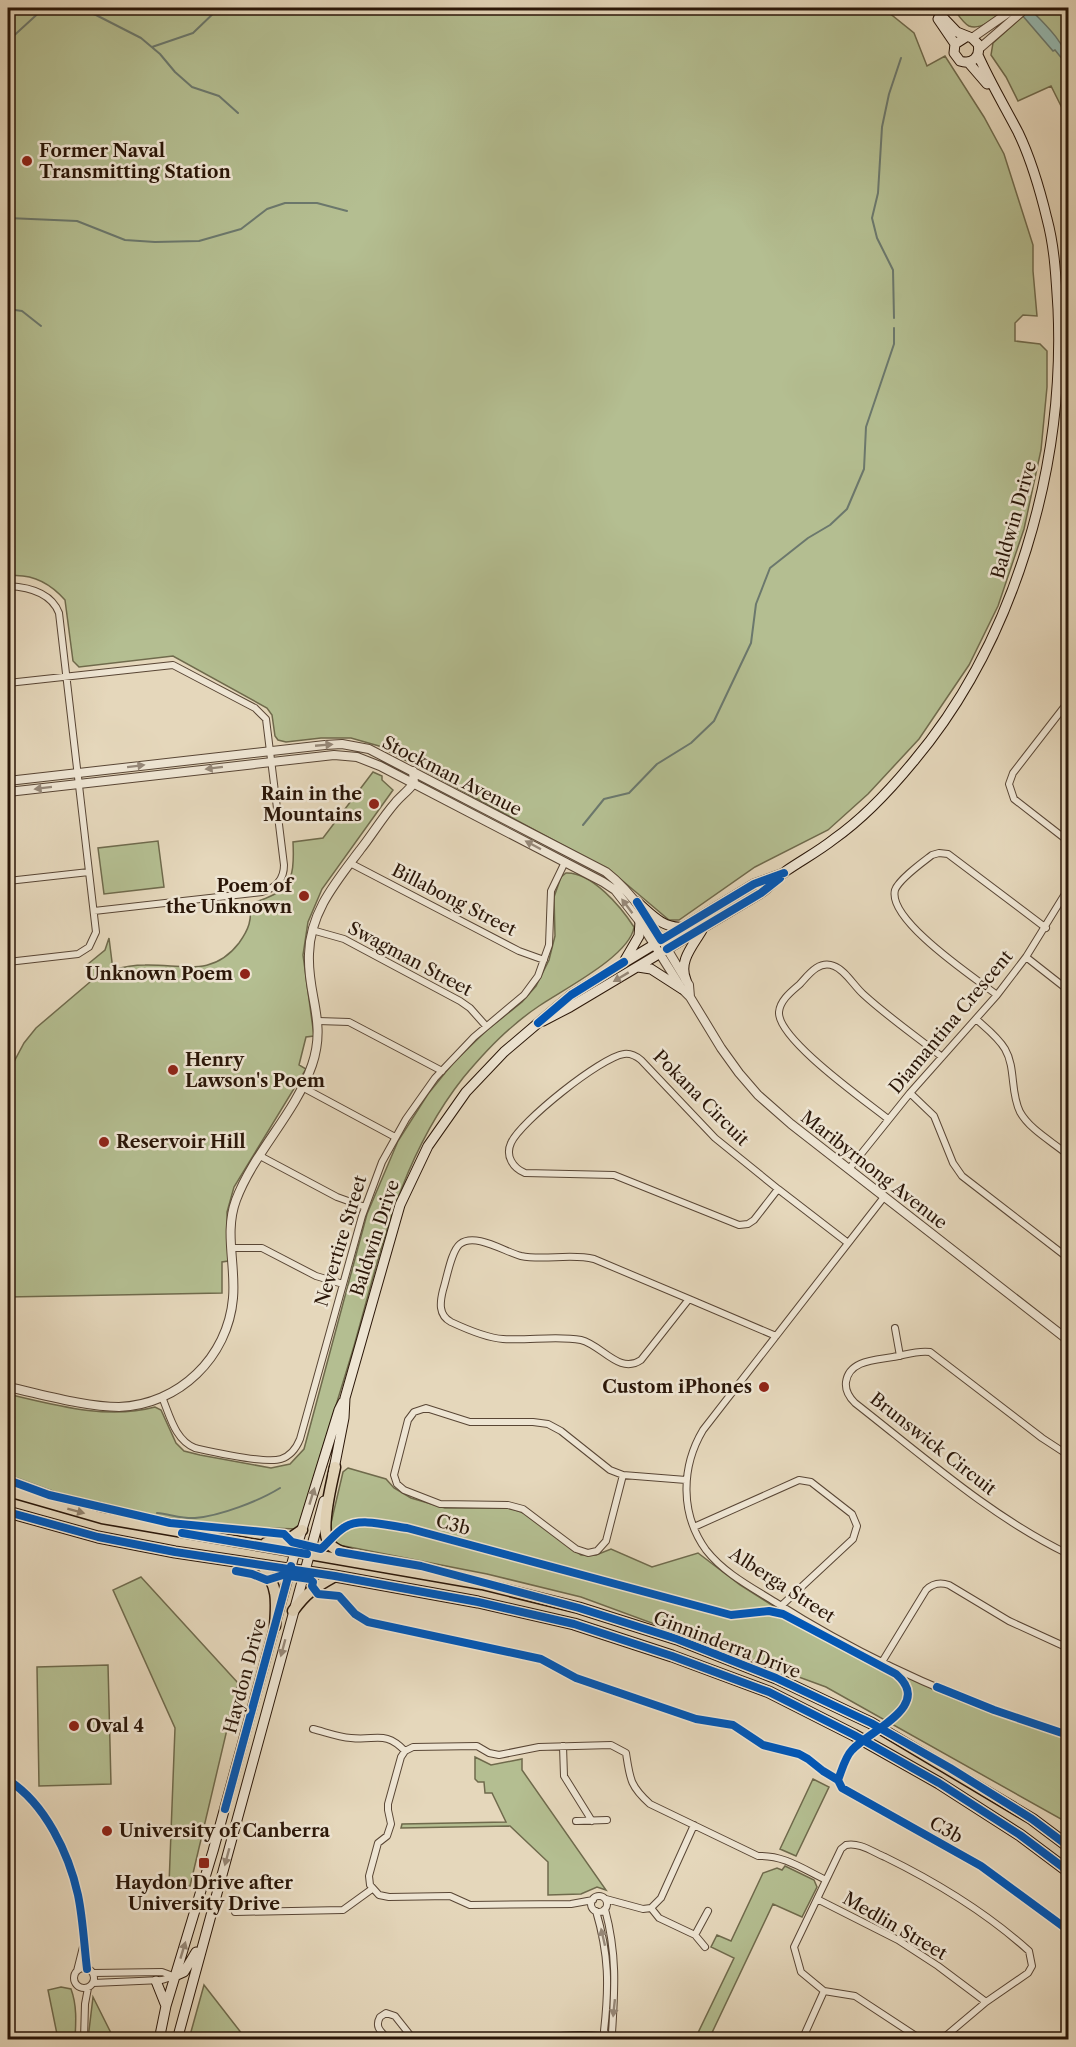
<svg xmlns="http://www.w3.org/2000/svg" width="1076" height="2047" font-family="'Libre Caslon Text',serif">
<rect width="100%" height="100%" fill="#e5d7bb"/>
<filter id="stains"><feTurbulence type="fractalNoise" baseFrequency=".00333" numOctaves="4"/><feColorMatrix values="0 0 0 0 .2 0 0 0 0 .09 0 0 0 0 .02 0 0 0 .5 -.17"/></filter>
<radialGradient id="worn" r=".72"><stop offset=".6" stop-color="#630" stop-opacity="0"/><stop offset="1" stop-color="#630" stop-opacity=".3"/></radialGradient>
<path fill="#b4be91" stroke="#6f6a4c" stroke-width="1.5" d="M8 8H883L914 33 927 66 945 56 984 117 1004 154 1033 245V271L1037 316 1023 315 1015 323V341L1040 344 1047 351V387L1041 450 1024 529 998 606 969 665 919 739 868 794 828 830 755 867 679 920H669L611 871 379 746 351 738H321L286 742 278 740 275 736 272 715 267 708 173 656 79 667 73 661 65 600C50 583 31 573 8 576Z
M953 8H1009C1000 15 982 31 969 26 963 23 957 13 953 8Z
M1032 8 1068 9V120L1051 86 1018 101 1006 77 991 55 993 43Z
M373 772 382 776V780L393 790 322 889 308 922 303 955 314 1036 306 1037 299 1065 306 1069 234 1187 227 1212 228 1261 222 1262V1293L8 1297V1073L24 1043 36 1028 90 982 88 964 105 950 109 938 113 970C123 967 134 965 145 965 182 964 212 978 239 943 249 929 252 920 250 904 289 891 295 884 293 842L323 838Z
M158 841 164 887 104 894 98 848Z
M566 873C592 872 621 907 634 927 630 956 562 990 539 1006 530 1012 521 1019 513 1026 495 1041 478 1060 463 1078 400 1158 381 1251 354 1346 336 1407 316 1468 298 1529 236 1527 158 1521 99 1502L98 1504 54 1493 8 1478V1394C55 1405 107 1420 155 1407L161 1410 176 1443 184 1451 200 1455 271 1468 290 1464 304 1449 367 1214 398 1141 428 1094 453 1063 487 1030 522 1002 536 986 549 960 555 936 554 897 561 877Z
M348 1468 386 1479 394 1488 411 1498 445 1508H510L526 1514 581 1555H596L611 1549 652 1567 698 1553 740 1585 783 1612 858 1653 1068 1738V1823L826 1687 581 1597 487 1574 339 1545 332 1538 331 1523 343 1472Z
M141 1577 238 1683 190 1886 169 1885 175 1728 113 1590Z
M108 1665 111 1784 39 1786 37 1667Z
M475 1757 491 1765 522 1759V1770L606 1890 597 1887 581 1894 548 1895V1862L510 1826 401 1828 402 1824 506 1822 492 1793H485L484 1782H478L475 1779Z
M813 1779 829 1787 796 1856 780 1849Z
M785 1866 814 1880 817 1887 802 1917 773 1904 709 2039H695L734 1958 711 1947 717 1935 731 1941 763 1873 777 1868 782 1870Z
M204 1985 246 2039H247H189Z
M61 1987 71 1989C77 2005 76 2022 75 2039H58L48 1990Z
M93 1997 114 2039H88Z"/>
<path fill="#96b9b1" stroke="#6b786d" stroke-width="1.5" d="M1016 8H1029C1043 22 1068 45 1068 64L1067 65 1055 50 1053 51Z"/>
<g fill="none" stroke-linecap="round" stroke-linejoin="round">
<path stroke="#6b786d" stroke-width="2" d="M78 8 96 15 106 8
M96 15 141 38 160 54 175 72 192 87 219 96 238 113
M8 41 44 8
M152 47 193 33 219 8
M8 218 77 221 125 240 155 242 199 241 241 229 267 209 285 203H317L347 211
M8 309 22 311 41 326
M894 318 893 270 877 238 872 218 878 193 882 127 889 94 901 58
M583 825 604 799 629 793 657 764 691 743 714 721 751 643 756 604 770 568 808 538 830 525 847 509 864 469 866 427 894 344V328
M8 1475 60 1494
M157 1513C169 1514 183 1519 195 1518 220 1516 259 1501 280 1488"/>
<g stroke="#594635" stroke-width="8">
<path id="minor" d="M1059 341 1068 342
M8 586C28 587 51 592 59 613L96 932 89 947 78 954 8 962
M8 683 173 665 255 708 266 719 284 865C284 879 276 888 262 892L94 911
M1068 702 1013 773 1009 784 1014 799 1068 841
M350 863 519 951 544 960
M8 881 89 872
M312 930 344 939 460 1001 470 1008 486 1026
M1026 957 1068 990
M997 995C975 978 887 920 895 890 899 879 923 862 932 855L939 853 948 854 1046 928
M976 1019C986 1028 998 1037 1005 1049 1016 1068 1010 1092 1020 1112 1030 1130 1053 1142 1068 1155
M318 1021 349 1022 442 1071
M302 1087 395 1137
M910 1093 934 1116 953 1163 962 1176 1068 1258
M888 1119C867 1102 777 1039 779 1012 780 1000 792 991 800 984 809 974 819 960 834 966 845 970 854 986 863 994 888 1017 916 1036 942 1057
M260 1156 337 1197 365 1207
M849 1169 910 1093 997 995 1026 957 1068 889
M778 1189 715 1138 641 1060C636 1056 630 1053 624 1054 601 1057 520 1122 511 1143 505 1156 513 1168 525 1173L614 1175 739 1225 748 1224 754 1220 778 1189 848 1243
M884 1197 703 1430C681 1467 680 1514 706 1550 724 1573 751 1587 775 1602 866 1660 965 1704 1068 1735
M231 1248H262L316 1276 343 1284
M689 1299 594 1259C570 1253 544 1261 521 1256 505 1252 475 1232 460 1244 451 1251 447 1278 443 1290 440 1302 438 1315 451 1322 466 1329 487 1338 503 1339 529 1341 556 1335 581 1340 602 1345 619 1375 641 1360L689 1299 776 1336
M895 1328 900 1356
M162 1397C170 1416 175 1440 195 1448 213 1452 265 1464 281 1459 290 1456 296 1449 300 1439L362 1216 382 1162 406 1119 435 1078 474 1037 524 995 538 976 549 945 551 891 565 862
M1068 1455 1042 1438 930 1352C918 1350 905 1355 893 1357 876 1360 849 1360 846 1382 845 1390 849 1397 855 1403 923 1456 990 1516 1068 1554
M623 1475 610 1470 561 1431 548 1424 533 1422H470L426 1408 414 1412 408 1420 394 1475 397 1484 404 1490 440 1504 508 1505 523 1509 576 1549 588 1553 597 1551 606 1541 623 1475 686 1480
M694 1527 799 1480 811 1482 852 1514 857 1526 853 1539 781 1606
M882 1662 926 1590C933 1583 940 1582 949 1585L1009 1621 1068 1648
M313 1729C325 1732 338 1737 351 1738 376 1741 385 1730 405 1751
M563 1746 564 1776 592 1821
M8 1780C45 1803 69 1854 78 1895 83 1919 84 1944 87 1969
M576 1821 607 1820
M591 1904a8 8 0 1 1 16 0a8 8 0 1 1-16 0Z
M606 1899 643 1909 651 1908 661 1898 694 1825
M817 1899 898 1940 938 1966 986 2002
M593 1900 571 1904 470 1905 450 1896 389 1897 379 1895 370 1885 369 1876 378 1843 387 1836 391 1824 388 1810V1804L401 1757 405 1751 413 1747 477 1746 489 1753 499 1755 539 1747 611 1745 626 1753C630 1779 630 1786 650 1804L758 1856C784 1855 803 1869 826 1880
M651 1908 659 1918 695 1935 705 1947
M605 1909C617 1954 615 1987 612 2033L607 2036
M596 1911C609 1955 609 1986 604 2031L607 2036
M235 1912 343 1910 372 1889
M695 1935 708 1911
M74 1978a10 10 0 1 1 20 0a10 10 0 1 1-20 0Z
M77 1971 83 1947
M93 1973 162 1972 173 1976
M93 1983 162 1980 175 1976
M84 2040 85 2004 88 1988
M389 2040C382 2032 374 2028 380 2017L386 2013 395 2016 414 2040
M802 2040 824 1991
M922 2040 855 1996 824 1991 801 1972 794 1947 841 1849 846 1845C859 1842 873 1852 885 1857 936 1882 987 1913 1029 1951L1032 1966 1028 1973 986 2002 941 2040
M1059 2040 1068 2032"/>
</g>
<g stroke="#594635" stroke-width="10">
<path id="tertiary" d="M972 38 1015 8
M980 48 1026 8
M8 781 325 745 342 744 369 749 606 872C643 901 664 946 689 985L690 997
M8 792 334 755 357 757 380 766 603 882 615 890 640 922 682 989 690 997 721 1048 739 1073 758 1095 791 1124 1068 1340
M8 1387C41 1394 85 1407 119 1407 179 1405 228 1357 233 1298 236 1265 224 1232 236 1200 254 1152 295 1114 312 1065 327 1021 307 996 309 954 310 912 336 882 360 850 372 835 382 818 395 803 401 796 408 791 414 783L413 771
M540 2040C570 2034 598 2035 628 2040"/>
</g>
<g stroke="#2a1608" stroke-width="11">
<path id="secondary" d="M934 8 957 32 972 38 978 44C981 57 972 65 960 61L954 53 955 44 966 37
M938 19 955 44
M968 62 987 84
M637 902C651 914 663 929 683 927
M625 960 639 936 640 922
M638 967 651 969 682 989
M686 980C678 961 693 946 702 930
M543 1021 570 1007 761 893C770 887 777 878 786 871 802 860 819 851 834 839 864 818 890 790 913 762 1015 641 1065 466 1058 309 1056 279 1055 249 1047 219 1040 190 1031 159 1018 132 1005 107 990 82 978 55
M333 1474 344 1418 345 1398 400 1205 428 1146 466 1092 504 1052 571 995 754 884 784 873
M175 1976 184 1972 196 1952
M156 1981 166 2006
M159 2040 166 2006 213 1851 295 1552 339 1410 343 1402
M177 2040 324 1501"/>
</g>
<g stroke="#2a1608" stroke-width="13">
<path id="primary" d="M335 1467C332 1483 319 1530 329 1543 334 1550 342 1552 350 1554
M8 1491 102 1518 482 1584 579 1608 677 1639 776 1678 871 1723 1032 1819 1068 1846
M8 1512 98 1537 175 1552 335 1576 478 1602 574 1624 672 1656 769 1692 854 1735 939 1783 1020 1835 1068 1871
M266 1543 286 1541 302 1530
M262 1565C278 1587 277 1600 275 1626
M293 1611C306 1593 315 1587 335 1576"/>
</g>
<use href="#minor" stroke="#eee5d3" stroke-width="6"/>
<use href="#tertiary" stroke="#eee5d3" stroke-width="8"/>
<use href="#secondary" stroke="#eee5d3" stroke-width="9"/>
<use href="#primary" stroke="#e5d7bb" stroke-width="10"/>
<g stroke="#eee5d3" stroke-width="11">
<path id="cycleway" d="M637 902 661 940 754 884 784 873
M667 949 761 893 780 878
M538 1023 571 995 624 962
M8 1480 49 1495 170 1523 284 1534 292 1542 321 1549C329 1542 336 1532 345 1527 361 1517 389 1526 407 1528L731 1615 769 1611 783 1614 896 1674C934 1706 870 1730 852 1750 845 1757 842 1770 838 1780L842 1788 981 1866 1068 1930
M8 1512 98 1537 175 1552 335 1576 478 1602 574 1624 672 1656 769 1692 854 1735 939 1783 1020 1835 1068 1871
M182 1533 307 1554
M339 1552 421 1566 579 1608 677 1639 776 1678 871 1723 950 1768 1032 1819 1068 1846
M236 1571 252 1574 267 1580 283 1575 310 1579 313 1582 312 1586 318 1594 339 1596 355 1614 368 1622 541 1659 576 1678 696 1719 733 1725 763 1745 799 1754 808 1759 823 1771 838 1780
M937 1687 994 1710 1068 1735
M8 1780C45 1803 69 1854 78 1895 83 1919 84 1944 87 1969
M225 1809 291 1566"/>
</g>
<use href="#cycleway" stroke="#0057b8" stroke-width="8"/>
</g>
<defs><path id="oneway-solid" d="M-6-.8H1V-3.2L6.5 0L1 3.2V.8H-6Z" transform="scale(1.5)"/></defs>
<g fill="#968878">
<use href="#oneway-solid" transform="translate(324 745) rotate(-5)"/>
<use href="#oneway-solid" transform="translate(136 766) rotate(-7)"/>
<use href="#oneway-solid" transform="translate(214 768) rotate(173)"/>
<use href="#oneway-solid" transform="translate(43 788) rotate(173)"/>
<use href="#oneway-solid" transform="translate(533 845) rotate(-152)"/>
<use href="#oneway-solid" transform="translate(627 906) rotate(-127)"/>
<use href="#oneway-solid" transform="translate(621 977) rotate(149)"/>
<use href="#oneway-solid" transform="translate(312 1496) rotate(-73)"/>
<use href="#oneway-solid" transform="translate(283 1648) rotate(105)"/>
<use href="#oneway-solid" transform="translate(227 1857) rotate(105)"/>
<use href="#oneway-solid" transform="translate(603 1937) rotate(-103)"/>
<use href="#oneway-solid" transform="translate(183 1950) rotate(-73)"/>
<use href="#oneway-solid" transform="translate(614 2008) rotate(96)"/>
</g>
<use fill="#91806a" href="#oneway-solid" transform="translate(76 1511) rotate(15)"/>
<g fill="#8f2418" stroke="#eee5d3" stroke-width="2">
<circle cx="27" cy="161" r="6"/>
<circle cx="374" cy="804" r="6"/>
<circle cx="304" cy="896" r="6"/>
<circle cx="245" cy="974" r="6"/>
<circle cx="173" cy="1070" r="6"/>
<circle cx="104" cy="1142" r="6"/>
<circle cx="764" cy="1387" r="6"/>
<circle cx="74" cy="1726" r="6"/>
<circle cx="107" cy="1831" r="6"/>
<rect x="198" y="1857" width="12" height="12" rx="3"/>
</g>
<g text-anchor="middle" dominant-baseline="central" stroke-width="5" stroke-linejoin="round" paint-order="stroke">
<g font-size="18" font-weight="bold" fill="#2a1608" stroke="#eee5d3" text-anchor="start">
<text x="39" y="151">Former Naval<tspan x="39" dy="21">Transmitting Station</tspan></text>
<text x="362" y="794" text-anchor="end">Rain in the<tspan x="362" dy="21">Mountains</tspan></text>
<text x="292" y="886" text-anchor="end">Poem of<tspan x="292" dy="21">the Unknown</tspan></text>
<text x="233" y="974" text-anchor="end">Unknown Poem</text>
<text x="185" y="1060">Henry<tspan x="185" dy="21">Lawson's Poem</tspan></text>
<text x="116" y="1142">Reservoir Hill</text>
<text x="752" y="1387" text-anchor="end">Custom iPhones</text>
<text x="86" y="1726">Oval 4</text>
<text x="119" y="1831">University of Canberra</text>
<text x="204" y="1883" text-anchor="middle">Haydon Drive after<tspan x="204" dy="21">University Drive</tspan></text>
</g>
<g font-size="18" fill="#2a1608" stroke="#eee5d3">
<text transform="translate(1014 520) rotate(-74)">Baldwin Drive</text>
<text transform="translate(452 776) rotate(27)">Stockman Avenue</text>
<text transform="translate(454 900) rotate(27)">Billabong Street</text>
<text transform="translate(410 959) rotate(28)">Swagman Street</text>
<text transform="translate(951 1022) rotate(-50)">Diamantina Crescent</text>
<text transform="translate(701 1098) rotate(45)">Pokana Circuit</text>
<text transform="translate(874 1170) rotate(38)">Maribyrnong Avenue</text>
<text transform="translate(375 1238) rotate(-72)">Baldwin Drive</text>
<text transform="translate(341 1241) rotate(-73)">Nevertire Street</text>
<text transform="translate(933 1444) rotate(38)">Brunswick Circuit</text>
<text transform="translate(453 1525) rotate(15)">C3b</text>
<text transform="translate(782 1585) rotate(33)">Alberga Street</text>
<text transform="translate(727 1645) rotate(21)">Ginninderra Drive</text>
<text transform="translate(245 1676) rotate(-75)">Haydon Drive</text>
<text transform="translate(946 1830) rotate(29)">C3b</text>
<text transform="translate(895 1926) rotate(30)">Medlin Street</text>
</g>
</g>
<rect width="1076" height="2047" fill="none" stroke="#e5d7bb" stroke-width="30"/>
<rect x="9" y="9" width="1058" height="2029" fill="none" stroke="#2a1608" stroke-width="3"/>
<rect x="15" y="15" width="1046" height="2017" fill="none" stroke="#2a1608" stroke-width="1.5"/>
<rect width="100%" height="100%" filter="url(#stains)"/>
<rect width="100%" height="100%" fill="url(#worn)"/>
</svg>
